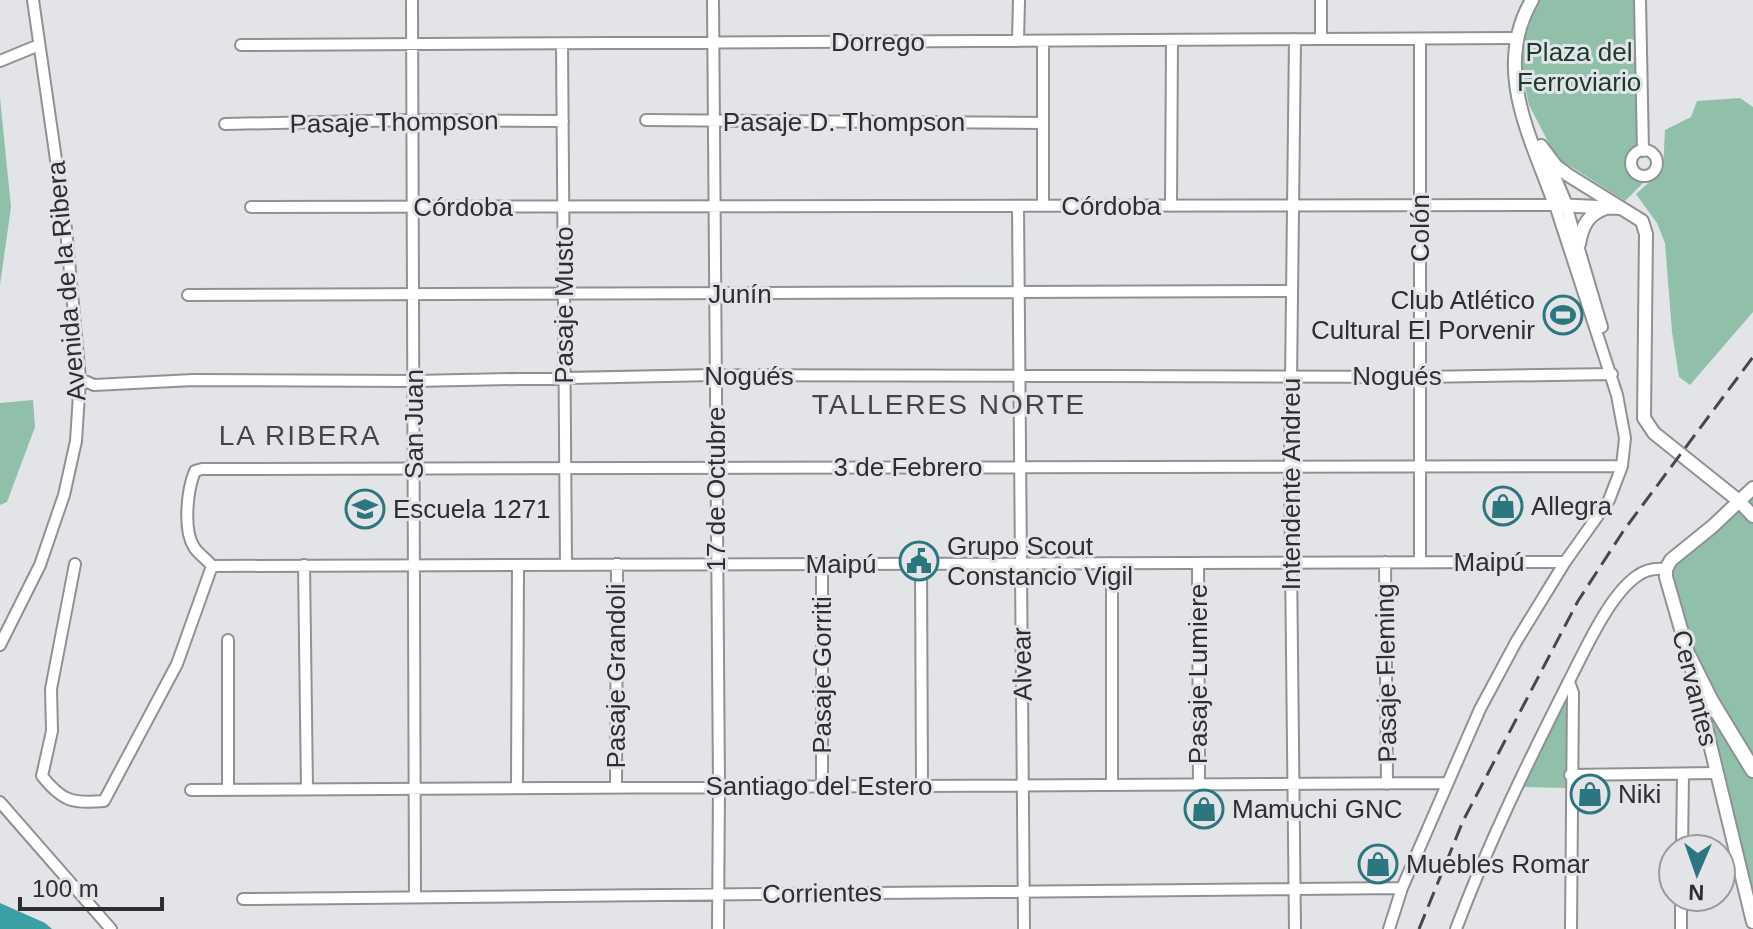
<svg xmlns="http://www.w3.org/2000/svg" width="1753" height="929" font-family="Arial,sans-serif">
<rect width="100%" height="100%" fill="#e3e4e8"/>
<path fill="#90c0a9" d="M1538 0H1635L1638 144C1630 155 1626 160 1630 174L1646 180 1625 201 1556 157 1529 105 1521 67 1523 44Z
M0 98 11 207 0 285Z
M1740 98 1753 107V312L1690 385 1679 377 1672 332 1665 243 1657 223 1636 194 1663 170 1665 130 1691 117 1697 101Z
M33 400 35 427 7 502 0 505V403Z
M1753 488V922L1669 589 1671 560Z
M1566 697 1567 788 1518 787Z"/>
<path fill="#3b9fa4" d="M0 903 45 923 52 929H0Z"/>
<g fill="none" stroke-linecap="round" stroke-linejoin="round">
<g stroke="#8f9194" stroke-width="14">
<path id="minor" d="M412 0 415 896
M713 0 719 786 718 929
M1321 0V39
M1640 0 1643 151
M1295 39 1290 467 1295 929
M1018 41 1019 0
M1043 41V206
M562 44 566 565
M241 45 1515 38
M0 61 39 45
M646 120 1043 123
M225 124 413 120 563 121
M1631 163a13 13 0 1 1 26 0a13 13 0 1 1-26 0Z
M1566 205 1602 327
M1018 206 1024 929
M1171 206 1172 40
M251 207 1555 205 1617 395 1625 438 1622 466 1609 500 1565 562 1516 642 1480 709 1402 888 1389 929
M188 295 1292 291
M80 379 94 385 193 380 414 381 715 375 1420 377 1612 374
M1385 562 1387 784
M1420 562V39
M1198 563 1199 784
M75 564 51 689 52 731 42 776C62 801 72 804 104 801L177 664 212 566
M822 564V786
M921 564 922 785
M304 565 307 789
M212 566C207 559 198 554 194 547 183 530 187 490 195 471L202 469 1622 466
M212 566 1565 562
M0 645 40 565 64 495 76 441 80 379 66 229 33 0
M1569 682 1573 693 1571 929
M1570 775 1716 773
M1112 785V563
M616 787 617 564
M517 788 518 565
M191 790 1447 783
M228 790V640
M0 802 111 929
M1682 849 1683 775
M243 899 1402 888
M1456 929C1488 844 1527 764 1568 683 1584 652 1609 595 1637 576 1646 569 1656 568 1666 569
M1681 929V897"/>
</g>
<g stroke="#8f9194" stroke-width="16">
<path id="major" d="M1532 0C1492 69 1531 137 1555 205L1619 208
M1541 146 1556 166 1568 175 1642 221 1646 234 1644 418 1654 433 1739 501 1753 516
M1546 158 1566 205
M1579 244C1582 226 1588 214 1606 208
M1753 488 1713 526 1671 560 1666 569V577L1689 657 1753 922"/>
</g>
<g stroke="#8f9194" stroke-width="18">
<path id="highway" d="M1689 657 1711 701 1753 770"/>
</g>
<use href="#minor" stroke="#fff" stroke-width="10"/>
<use href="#major" stroke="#fff" stroke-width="12"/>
<use href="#highway" stroke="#fff" stroke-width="14"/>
<path stroke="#474849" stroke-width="3" stroke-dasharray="16 8" stroke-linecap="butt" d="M1419 929 1463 821 1578 601 1624 530 1753 357"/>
</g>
<defs>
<g id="stadium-ring" transform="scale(2)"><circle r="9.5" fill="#e3e4e8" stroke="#2e767f" stroke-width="1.5"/><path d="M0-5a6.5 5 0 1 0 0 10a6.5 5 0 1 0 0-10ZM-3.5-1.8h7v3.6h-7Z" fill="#2e767f"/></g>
<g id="shop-ring" transform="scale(2)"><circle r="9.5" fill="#e3e4e8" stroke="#2e767f" stroke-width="1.5"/><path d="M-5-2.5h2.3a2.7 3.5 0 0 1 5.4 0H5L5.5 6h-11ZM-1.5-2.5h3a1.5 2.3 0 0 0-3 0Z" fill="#2e767f"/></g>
<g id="school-ring" transform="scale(2)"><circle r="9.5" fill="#e3e4e8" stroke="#2e767f" stroke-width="1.5"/><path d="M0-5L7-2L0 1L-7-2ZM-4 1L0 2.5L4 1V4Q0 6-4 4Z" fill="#2e767f"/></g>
<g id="civic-ring" transform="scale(2)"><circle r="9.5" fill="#e3e4e8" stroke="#2e767f" stroke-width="1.5"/><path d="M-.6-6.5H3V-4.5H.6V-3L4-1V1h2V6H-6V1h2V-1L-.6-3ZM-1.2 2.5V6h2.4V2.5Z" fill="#2e767f"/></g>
</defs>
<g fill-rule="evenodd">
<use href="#stadium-ring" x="1563" y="315"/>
<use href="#shop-ring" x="1503" y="506"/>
<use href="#school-ring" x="365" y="509"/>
<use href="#civic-ring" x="919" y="561"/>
<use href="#shop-ring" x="1590" y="794"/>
<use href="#shop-ring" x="1204" y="809"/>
<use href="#shop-ring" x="1378" y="864"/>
</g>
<g text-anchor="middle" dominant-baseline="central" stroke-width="6" stroke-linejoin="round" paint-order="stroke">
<g font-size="26" fill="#2d2e2f" stroke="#e3e4e8">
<text x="878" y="42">Dorrego</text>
<text transform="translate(394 122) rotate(-1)">Pasaje Thompson</text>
<text x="844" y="122">Pasaje D. Thompson</text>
<text x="1111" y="206">Córdoba</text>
<text x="463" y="207">Córdoba</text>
<text transform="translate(1420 228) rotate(-90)">Colón</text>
<text transform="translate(66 281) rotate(-95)">Avenida de la Ribera</text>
<text x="740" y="294">Junín</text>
<text transform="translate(564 305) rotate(-90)">Pasaje Musto</text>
<text x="749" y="376">Nogués</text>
<text x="1397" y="376">Nogués</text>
<text transform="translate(414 424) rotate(-90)">San Juan</text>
<text x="908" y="467">3 de Febrero</text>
<text transform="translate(1291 484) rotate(-90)">Intendente Andreu</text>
<text transform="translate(716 489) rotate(-90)">17 de Octubre</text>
<text x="1489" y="562">Maipú</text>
<text x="841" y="564">Maipú</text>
<text transform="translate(1022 664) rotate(-91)">Alvear</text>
<text transform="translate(1386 673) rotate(-91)">Pasaje Fleming</text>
<text transform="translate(1198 674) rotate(-90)">Pasaje Lumiere</text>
<text transform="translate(822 675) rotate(-90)">Pasaje Gorriti</text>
<text transform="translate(616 676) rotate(-90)">Pasaje Grandoli</text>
<text transform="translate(1695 688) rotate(76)">Cervantes</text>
<text x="819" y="786">Santiago del Estero</text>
<text transform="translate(822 893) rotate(-1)">Corrientes</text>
</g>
<g font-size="26" fill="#183b2d" stroke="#e3e4e8">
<text x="1579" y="52">Plaza del<tspan x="1579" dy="30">Ferroviario</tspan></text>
</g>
<g font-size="26" fill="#2d2e2f" stroke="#e3e4e8" text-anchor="start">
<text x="1535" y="300" text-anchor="end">Club Atlético<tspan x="1535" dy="30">Cultural El Porvenir</tspan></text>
<text x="1531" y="506">Allegra</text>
<text x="393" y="509">Escuela 1271</text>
<text x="947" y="546">Grupo Scout<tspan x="947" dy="30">Constancio Vigil</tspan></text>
<text x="1618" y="794">Niki</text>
<text x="1232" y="809">Mamuchi GNC</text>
<text x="1406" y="864">Muebles Romar</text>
</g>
<g font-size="28" letter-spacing="2" fill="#444548" stroke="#e3e4e8">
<text x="949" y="404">TALLERES NORTE</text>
<text x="300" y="435">LA RIBERA</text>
</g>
</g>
<g transform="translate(1697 873) rotate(182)"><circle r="38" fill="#e3e4e8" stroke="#9a9b9e" stroke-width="2"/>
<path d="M0-6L14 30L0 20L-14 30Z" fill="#2e767f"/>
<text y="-12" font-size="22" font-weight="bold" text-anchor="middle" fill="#2d2e2f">N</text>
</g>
<path d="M20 897v12h142v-12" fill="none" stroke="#2d2e2f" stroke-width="4"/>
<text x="32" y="897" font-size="24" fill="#2d2e2f" stroke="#e3e4e8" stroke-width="6" paint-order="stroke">100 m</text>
</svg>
